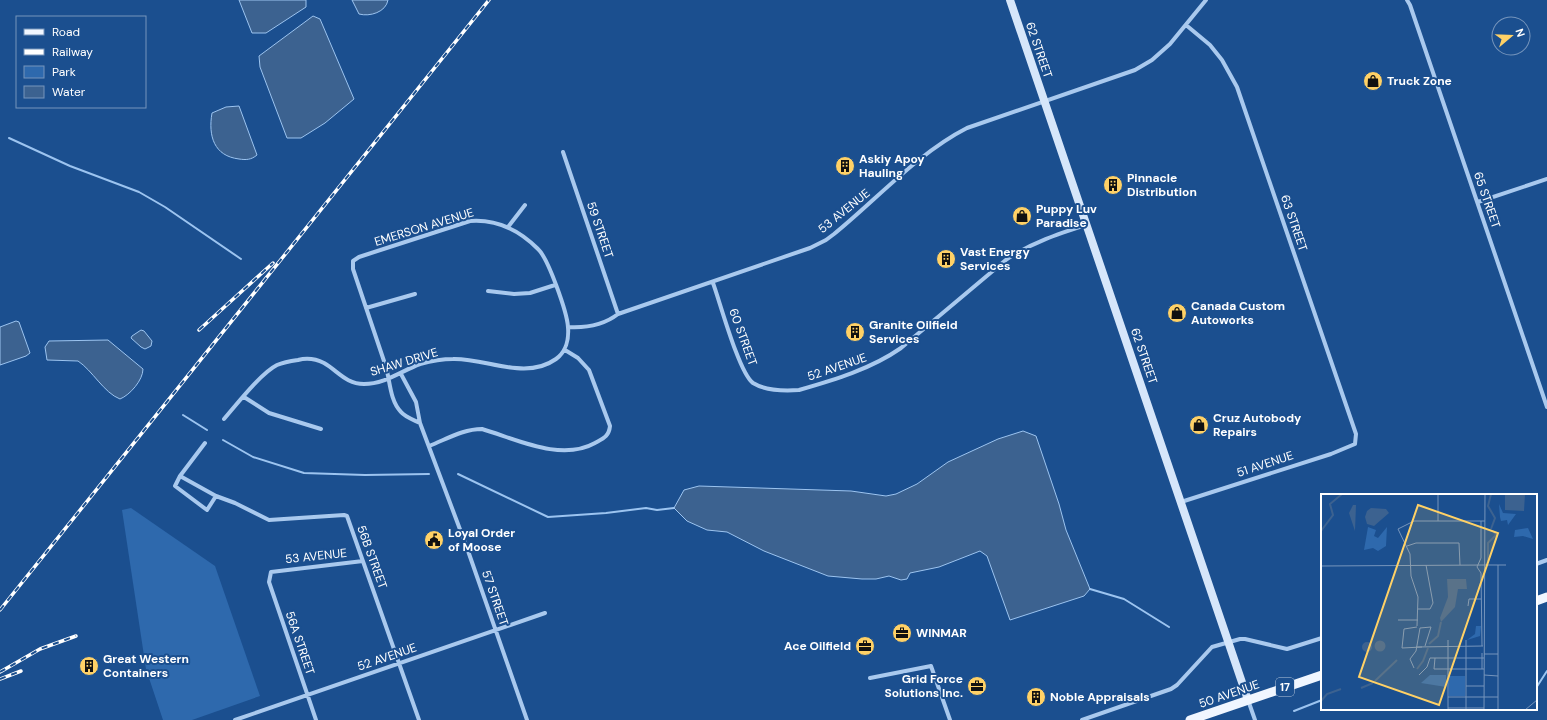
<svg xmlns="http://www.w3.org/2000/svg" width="1547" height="720" font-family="'DM Sans',sans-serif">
<rect width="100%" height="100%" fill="#1b4f8f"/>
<path fill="#2e69ad" d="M131 508 215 566 260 696 192 720H163L146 669 122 510Z"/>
<path fill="#3c6290" stroke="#9cc4f0" d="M239 0H306V7L266 33H252Z
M352 0H388C386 12 370 17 359 14Z
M313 16 320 19 354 99 325 123 301 138H287L260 67 259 56Z
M239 106 257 155C251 160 246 160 239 159 214 156 208 136 212 113L226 107Z
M16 321 19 322 30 353 26 356 0 365V327Z
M141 330 144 331 152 341 151 346 145 349 141 347 131 338 132 336Z
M108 340 143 369C143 380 130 395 120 399 104 393 92 370 78 361L47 360 45 347 49 341Z
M1023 431 1036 436 1059 504 1066 530 1090 589 1084 596 1010 620 987 556 980 551 939 567 910 573 907 579 901 580 889 576 876 579H862L828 576 764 551 727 532 707 530 687 521 674 508 684 490 699 486 851 491 886 496 896 494 917 484 948 462 998 439Z"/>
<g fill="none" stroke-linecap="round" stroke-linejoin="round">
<path stroke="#9cc4f0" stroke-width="2" d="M9 138 70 166 139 192 165 207 241 259
M183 415 207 430
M223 440 253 457 304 473 365 475 429 474
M458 474 548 517 606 513 646 508 657 510 674 508
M1090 589 1124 599 1169 627
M1536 688 1547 671
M1294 711 1322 700"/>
<path stroke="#a9c9ee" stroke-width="4" d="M1407 0 1410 5 1547 407
M563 152 618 314
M1478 202 1547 179
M508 227 525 205
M713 283C720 302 739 373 753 383 766 391 785 391 799 390 834 380 871 369 901 348L1007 259C1033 242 1058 234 1086 225
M488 291 514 294 530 293 555 285
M366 308 415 294
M568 327C586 328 604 325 618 314L810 248 826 240 834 234C877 199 918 153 967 128L1135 70 1152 60 1170 44 1206 0
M401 374 416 402 420 423 467 548 527 720
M244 397 269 413 321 429
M224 419C237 404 261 373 277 365 284 362 291 361 298 360 306 358 316 359 324 363 338 371 346 384 364 384 385 384 401 371 420 364 431 361 442 359 453 359 487 358 525 381 556 359 566 352 569 339 568 327 567 312 548 258 538 249 519 230 496 219 470 221L359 257 353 261V269L386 367C390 381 390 401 401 412 405 417 414 420 420 423
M205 443 180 476 175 486 207 510 216 496
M429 446C447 439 463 429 482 429 516 439 561 462 595 443 604 438 609 436 610 426L589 370 578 358 565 350
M180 476 216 496 235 503 269 520 344 515 347 516 419 720
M1181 502 1331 454 1355 444 1356 434 1237 87 1222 60 1210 45 1186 25
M1536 564 1547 560
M870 678 931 666 950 720
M1248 700 1255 720
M235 720 545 613
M316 720 269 582 271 572 363 561
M1082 720 1171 689 1177 685 1212 647 1240 639H1245L1287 649 1322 638"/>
<path stroke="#d6e6fa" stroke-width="8" d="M1010 0 1248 700"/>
<path stroke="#f0f6ff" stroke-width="9" d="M1536 601 1547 597
M1190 720 1322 675"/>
<g stroke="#fff" stroke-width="3.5">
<path id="rail" d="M199 330 273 263
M0 610 489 0
M0 672 40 649 76 636
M0 679 21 671"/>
</g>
<use href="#rail" stroke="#1b4f8f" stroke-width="2" stroke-dasharray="6" stroke-linecap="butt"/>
</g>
<defs>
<g id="shop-disc" transform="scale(1)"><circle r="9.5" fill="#ffd166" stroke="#1b4f8f"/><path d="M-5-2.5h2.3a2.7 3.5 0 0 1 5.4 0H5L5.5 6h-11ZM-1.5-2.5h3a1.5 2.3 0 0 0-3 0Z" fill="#111"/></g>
<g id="building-disc" transform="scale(1)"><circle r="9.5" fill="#ffd166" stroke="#1b4f8f"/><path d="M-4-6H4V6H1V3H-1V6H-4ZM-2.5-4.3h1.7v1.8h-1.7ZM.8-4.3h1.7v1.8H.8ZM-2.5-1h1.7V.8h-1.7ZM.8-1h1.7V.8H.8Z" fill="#111"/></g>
<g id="civic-disc" transform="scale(1)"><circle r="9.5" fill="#ffd166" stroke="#1b4f8f"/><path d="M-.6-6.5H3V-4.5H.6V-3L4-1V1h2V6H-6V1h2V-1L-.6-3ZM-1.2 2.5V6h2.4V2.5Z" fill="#111"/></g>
<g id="office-disc" transform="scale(1)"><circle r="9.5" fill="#ffd166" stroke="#1b4f8f"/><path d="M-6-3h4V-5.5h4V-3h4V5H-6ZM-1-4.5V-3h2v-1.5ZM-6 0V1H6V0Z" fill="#111"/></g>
</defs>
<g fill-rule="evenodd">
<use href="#shop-disc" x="1373" y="81"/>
<use href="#building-disc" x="845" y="166"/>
<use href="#building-disc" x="1113" y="185"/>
<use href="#shop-disc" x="1022" y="216"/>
<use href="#building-disc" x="946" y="259"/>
<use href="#shop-disc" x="1177" y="313"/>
<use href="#building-disc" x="855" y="332"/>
<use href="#shop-disc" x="1199" y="425"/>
<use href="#civic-disc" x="434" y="540"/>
<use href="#office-disc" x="902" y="633"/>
<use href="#office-disc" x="865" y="646"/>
<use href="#building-disc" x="89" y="666"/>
<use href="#office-disc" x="977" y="686"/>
<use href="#building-disc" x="1036" y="697"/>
</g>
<g text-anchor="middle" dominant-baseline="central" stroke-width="4" stroke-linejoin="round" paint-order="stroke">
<rect fill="#1b4f8f" stroke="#bbcadd" stroke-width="1" x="1276" y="678" width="18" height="18" rx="3"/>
<g font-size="11" font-weight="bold" fill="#fff">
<text x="1285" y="687">17</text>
</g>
<g font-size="12" fill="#fff" stroke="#1b4f8f">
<text transform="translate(1039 50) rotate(71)">62 STREET</text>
<text transform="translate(1487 200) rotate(71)">65 STREET</text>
<text transform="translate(844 211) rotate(-39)">53 AVENUE</text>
<text transform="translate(1294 223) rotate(71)">63 STREET</text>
<text transform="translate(424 227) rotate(-17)">EMERSON AVENUE</text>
<text transform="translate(600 230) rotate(71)">59 STREET</text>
<text transform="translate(743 337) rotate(70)">60 STREET</text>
<text transform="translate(1144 356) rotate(71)">62 STREET</text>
<text transform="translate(404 362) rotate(-17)">SHAW DRIVE</text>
<text transform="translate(837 367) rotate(-19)">52 AVENUE</text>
<text transform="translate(1265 464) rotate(-18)">51 AVENUE</text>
<text transform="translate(316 556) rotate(-6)">53 AVENUE</text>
<text transform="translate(372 557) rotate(70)">56B STREET</text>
<text transform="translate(495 598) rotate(71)">57 STREET</text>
<text transform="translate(300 643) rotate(71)">56A STREET</text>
<text transform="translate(387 657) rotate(-19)">52 AVENUE</text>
<text transform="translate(1229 694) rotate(-19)">50 AVENUE</text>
</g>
<g font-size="12" font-weight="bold" fill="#fff" stroke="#1b4f8f" text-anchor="start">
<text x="1387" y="81">Truck Zone</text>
<text x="859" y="159">Askiy Apoy<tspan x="859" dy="14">Hauling</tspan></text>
<text x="1127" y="178">Pinnacle<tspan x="1127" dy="14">Distribution</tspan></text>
<text x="1036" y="209">Puppy Luv<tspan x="1036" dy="14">Paradise</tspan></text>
<text x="960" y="252">Vast Energy<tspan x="960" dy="14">Services</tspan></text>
<text x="1191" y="306">Canada Custom<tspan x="1191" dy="14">Autoworks</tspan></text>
<text x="869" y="325">Granite Oilfield<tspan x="869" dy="14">Services</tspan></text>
<text x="1213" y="418">Cruz Autobody<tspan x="1213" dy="14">Repairs</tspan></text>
<text x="448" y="533">Loyal Order<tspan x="448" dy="14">of Moose</tspan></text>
<text x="916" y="633">WINMAR</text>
<text x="851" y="646" text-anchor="end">Ace Oilfield</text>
<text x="103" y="659">Great Western<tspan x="103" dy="14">Containers</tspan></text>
<text x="963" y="679" text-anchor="end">Grid Force<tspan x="963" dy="14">Solutions Inc.</tspan></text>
<text x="1050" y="697">Noble Appraisals</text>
</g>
</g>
<g transform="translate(1321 494)">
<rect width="216" height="216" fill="#1b4f8f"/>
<path d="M178 10 182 19 195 20 187 31 186 26 180 27 179 23ZM47 33 55 36 53 42 57 44 66 33 65 52 57 57 52 54 43 56ZM207 34 212 45 202 42 193 43 194 36ZM155 132H160L159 142 146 146 154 140ZM109 181H125V193L100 189ZM128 182H144V202H128Z" fill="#2e69ad"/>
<path d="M184 0H204L203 17 184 16ZM32 11H35L34 37 28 19ZM50 14 65 15 68 19 53 32 46 30 44 23 46 17ZM126 85H145L146 95H137L134 113 120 128 119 124 127 103ZM53.5 152a5.5 5.5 0 1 1 11 0a5.5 5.5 0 1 1-11 0ZM41 153a5 5 0 1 1 10 0a5 5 0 1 1-10 0Z" fill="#3c6290"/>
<path fill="none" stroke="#3c6290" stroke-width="2" d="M170 0 167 12 174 24 170 35M0 37 12 21 9 10 21 0M167 67V49L175 41 172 37M108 150 117 142 120 128M96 175 102 167 107 154M54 187 76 166M40 194 52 189M0 207 6 200 20 195"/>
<path fill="none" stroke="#7695bc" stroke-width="1" d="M117 27V0M160 27V64L156 73 160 79 161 152M86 52 95 49H138L139 71M164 71H185M177 71V216M0 72 164 71M147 112 148 105H160M97 115H109L112 109 105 71M77 126H97M96 132 97 103 90 82 89 60 77 35 93 27H164M99 134 110 133 104 152M83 135 81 154 101 153M83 135 96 133M127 146V216M145 146V216M95 153 162 152M161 159V175M163 160H177M114 164 113 175H163M93 174 89 165 95 157 99 134M98 181 106 173 109 164H163M163 181 177 182M145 192H163M127 203H177M127 214H163M163 216 164 0M204 216 216 206"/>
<path fill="#ffd166" fill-opacity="0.15" stroke="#ffd166" stroke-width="2" d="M97 11 177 39 118 211 38 183Z"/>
<rect width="216" height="216" fill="none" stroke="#fff" stroke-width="2"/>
</g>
<rect x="16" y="16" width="130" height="92" fill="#1b4f8f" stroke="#7695bc"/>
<rect x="24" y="29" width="20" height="6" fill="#f0f6ff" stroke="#7695bc"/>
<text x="52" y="36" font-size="12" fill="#ffffff">Road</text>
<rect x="24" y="49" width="20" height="6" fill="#ffffff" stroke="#7695bc"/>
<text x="52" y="56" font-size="12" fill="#ffffff">Railway</text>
<rect x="24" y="66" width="20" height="12" fill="#2e69ad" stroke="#7695bc"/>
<text x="52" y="76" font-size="12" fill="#ffffff">Park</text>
<rect x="24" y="86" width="20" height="12" fill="#3c6290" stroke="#7695bc"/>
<text x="52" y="96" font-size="12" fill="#ffffff">Water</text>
<g transform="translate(1511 36) rotate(71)"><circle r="19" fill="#1b4f8f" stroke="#7695bc"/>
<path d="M0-3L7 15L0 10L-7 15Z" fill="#ffd166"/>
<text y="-6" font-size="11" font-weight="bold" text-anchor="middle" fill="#ffffff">N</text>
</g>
</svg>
